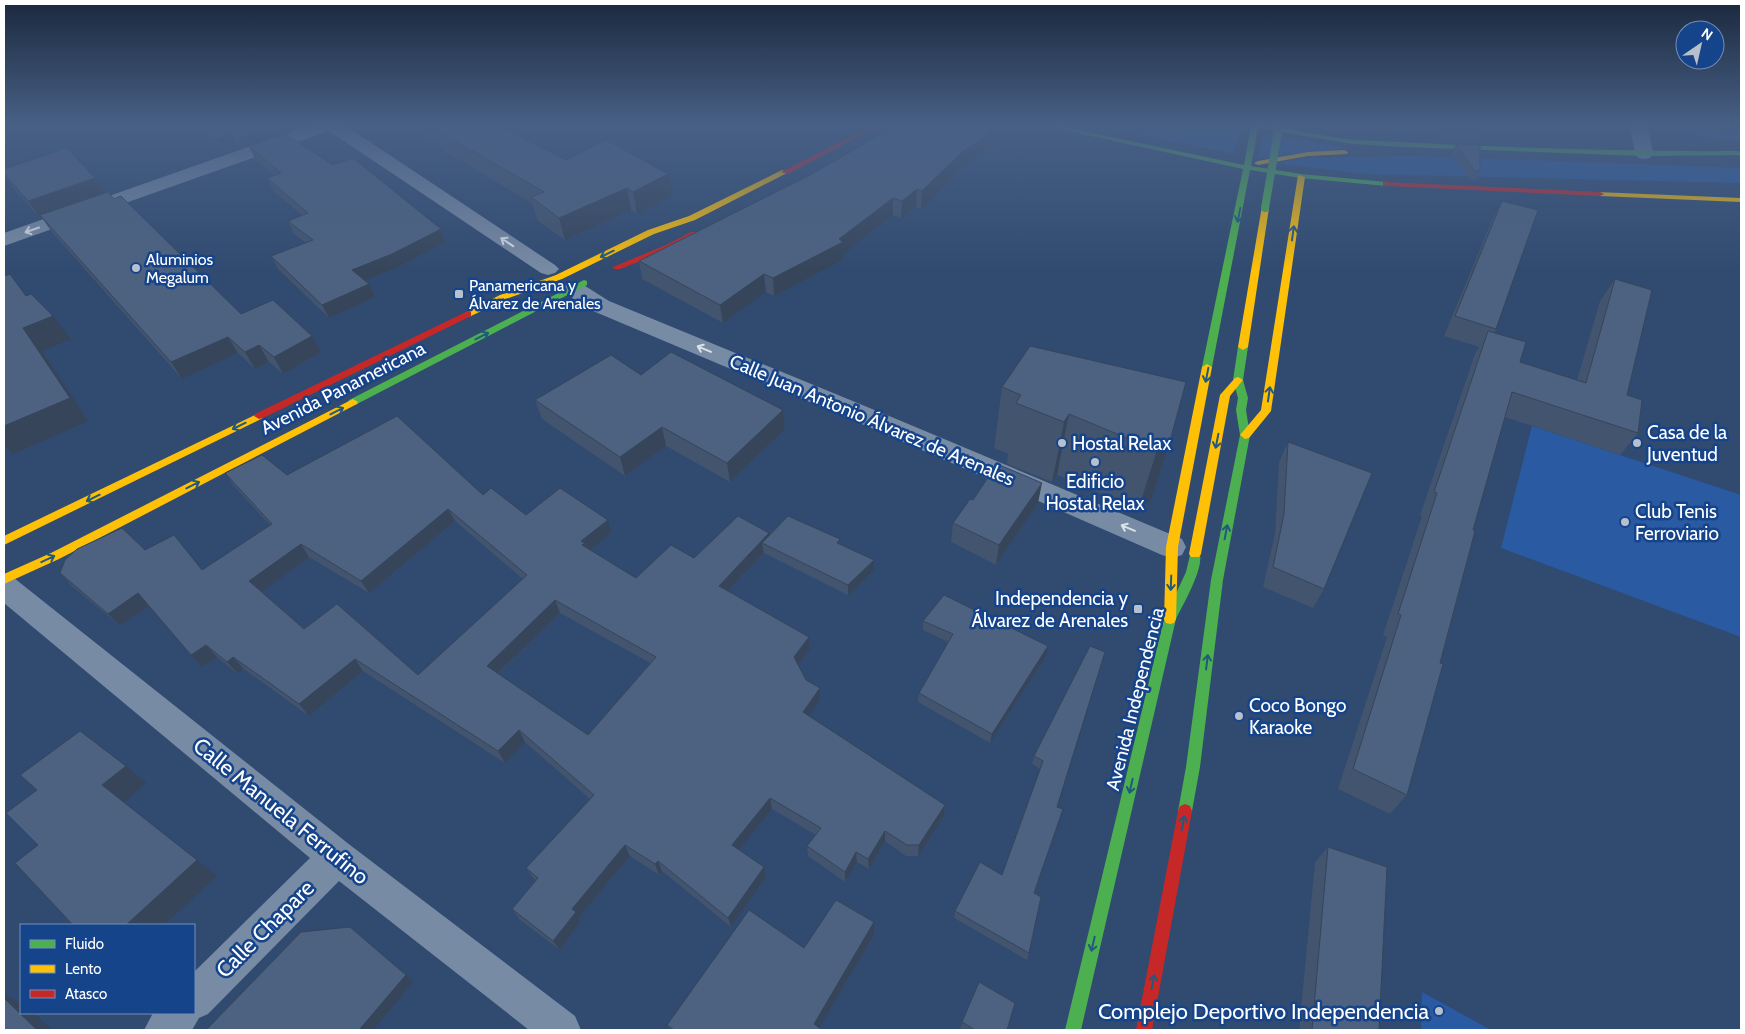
<svg xmlns="http://www.w3.org/2000/svg" width="1745" height="1034" font-family="Cabin,sans-serif">
<rect width="100%" height="100%" fill="#314a70"/>
<path fill="#295aa2" d="M1096 126H1222L1241 130 1233 154Z
M1673 126C1697 126 1718 130 1741 131V141C1717 140 1695 139 1673 126Z
M1264 134 1347 148 1258 158Z
M1411 156 1741 168V183L1366 174 1275 163 1309 158Z
M1532 426 1741 495V637L1501 548Z
M1422 992 1491 1030H1421Z"/>
<g fill="none" stroke-linecap="round" stroke-linejoin="round">
<path fill="#788ba5" fill-rule="evenodd" d="M308 126H346L555 265 559 269 555 273 548 275 541 273 329 131 4 246V233Z
M1630 126H1648L1653 154 1650 158 1644 159 1638 158 1635 154Z
M574 282 582 284 609 301 894 418 1182 539 1186 547 1182 555 1172 558 1162 555 876 430 593 311 566 294 563 289 566 284Z
M4 575 14 578 350 845 575 1016 581 1030H529L339 881 208 1014 199 1018 192 1030H144L153 1013H194V972L310 858 4 603Z"/>
<path fill="#4caf50" fill-rule="evenodd" d="M1045 126H1059L1244 165 1251 126C1288 126 1324 138 1361 140 1487 147 1614 152 1741 151V155L1644 156 1405 147 1352 144 1258 128 1251 166 1301 174 1386 182 1390 184 1386 186 1301 178 1250 170 1212 367 1207 370 1202 367 1243 169Z
M584 280 587 281V285L357 404 353 405 348 402 349 400Z
M1243 344 1248 347 1243 380 1248 398 1246 410 1250 435 1223 580 1200 767 1192 811 1190 816 1185 818 1180 816 1178 811 1186 767 1211 580 1240 435 1236 410 1238 398 1233 380 1238 347Z
M1195 550 1199 551C1206 566 1183 604 1176 619L1081 1030H1065L1164 619 1186 572 1191 551Z"/>
<path fill="#ffc107" fill-rule="evenodd" d="M1344 150 1348 152 1347 154 1308 156 1258 165 1254 163 1258 161 1308 152Z
M782 170 789 172 695 220 654 234 562 279 506 299 471 316 468 317 463 314 500 295 556 275 648 230 689 216Z
M1298 175 1305 177 1271 411 1249 438 1245 439 1240 435 1261 410Z
M1597 192 1741 198V202L1600 196 1596 194Z
M1262 206 1269 208 1248 347 1243 350 1238 347Z
M1207 364 1212 367 1178 547 1176 619 1174 623 1170 624 1166 623 1164 619 1166 547 1202 367Z
M1238 377 1243 380 1230 396 1201 554 1199 557H1191L1189 554 1220 395 1235 378Z
M353 399 358 402 357 404 59 559 4 584V574L51 553Z
M259 413 264 416 263 418 4 545V536Z"/>
<path fill="#c62828" fill-rule="evenodd" d="M871 126H880L788 174 781 172Z
M1383 182 1600 192 1604 194 1600 196 1386 186H1383Z
M691 232H697L698 234 674 248 620 269H614L613 267 668 244Z
M468 311 471 312V316L263 418 259 419 254 416 255 414Z
M1185 804 1190 806 1192 811 1152 1030H1136L1178 811 1180 806Z"/>
<path stroke="#4caf50" stroke-width="8" d="M1265 208 1279 126"/>
</g>
<path fill="#42546e" fill-rule="evenodd" d="M194 126H270L274 136 242 147 236 142 221 148Z
M411 126H498L566 160 672 196 637 214 631 210 565 240 537 220 533 204 448 153Z
M1431 126H1481V129L1475 141 1441 139Z
M897 127 995 144 960 169 921 209 916 207 901 218 893 215 843 254V260L774 296 766 292 723 323 642 279 639 261 812 174Z
M1456 144 1480 171 1476 180H1470L1451 154Z
M249 146 333 165 441 229 445 242 398 267 364 280 369 284 375 297 329 318 278 269 271 256 306 243 294 234 288 221 302 215 273 191 267 178 274 175 255 159Z
M4 169 105 193 114 199 241 314 321 352 283 374 269 362 255 369 238 353 182 379 51 231 42 218H40L12 187 4 175Z
M1502 201 1496 329 1494 333 1520 362 1577 380 1600 301 1615 279 1627 395 1638 433 1620 455 1505 417 1473 530 1407 795 1390 814 1338 789 1387 637 1383 635 1422 516 1420 515 1475 354 1479 347 1444 336 1492 220Z
M641 375 783 410 785 429 730 482 666 446 625 476 542 419 535 400Z
M1002 387 1170 441 1151 501 1139 507 1118 501 1057 475 1052 482 1007 464 1008 454 994 448Z
M1288 442 1324 589 1313 608 1263 587 1275 533 1279 462Z
M225 473 287 475 483 495 526 515 611 533 590 550 636 578 769 533V536L840 544 874 560V570L848 595 764 553 728 591 809 637 810 649 798 665 806 680 820 700 809 716 945 805 944 816 918 856H906L885 841 869 869 857 862 845 882 808 856 807 846 816 835 772 809 739 850 764 867 766 877 731 927 662 871 659 875 630 856 579 917 581 921 560 950 519 919 512 909 536 880 533 878 526 868 590 799 525 742 505 763 363 671 309 716 244 669 238 674 217 657 202 667 149 606 120 626 72 586 60 573 145 550 174 535 202 570 270 525 234 486ZM455 521 523 579 418 675 304 629 261 592 309 557 369 593ZM560 613 650 663 588 735 498 674Z
M973 500 1038 503 996 565 951 542 953 523Z
M923 621 1046 656 990 743 918 702 919 693 948 642 923 630Z
M1090 646 1057 807 1034 893 1029 953 1027 960 954 918 955 911 1002 875 1040 769 1032 764 1034 756Z
M1328 847 1379 1030H1299L1315 862Z
M874 935 819 1028 822 1030H670L667 1025 804 948Z
M962 1022 1007 1030H960Z"/>
<path fill="#36455a" d="M270 127 274 136 242 147 237 138Z
M997 128 995 144 960 169 921 209 922 191 962 152Z
M231 133 236 142 221 148 216 139Z
M668 174 672 196 637 214 633 192Z
M95 178 106 195 40 218 28 201Z
M627 188 631 210 565 240 559 218Z
M917 189 916 207 901 218 902 201Z
M893 198V215L843 254V260L774 296 773 278 839 239Z
M441 229 445 242 398 267 358 283 352 270Z
M764 274 766 292 723 323 720 305Z
M369 284 375 297 329 318 322 305Z
M53 316 71 339 42 351 88 421 13 454 4 444V426L23 328Z
M312 336 321 352 283 374 274 357Z
M228 337 238 353 182 379 171 362Z
M259 345 269 362 255 369 245 352Z
M783 410 785 429 730 482 727 463Z
M1069 414 1057 475 1052 482 1064 422Z
M662 427 666 446 625 476 620 457Z
M1170 441 1151 501 1139 507 1158 447Z
M1042 483 1038 503 996 565 999 545Z
M448 509 455 521 369 593 361 581Z
M608 520 611 533 588 552 586 558 581 541Z
M769 533 770 546 762 543 764 553 721 598 719 586Z
M301 544 309 557 259 594 249 581Z
M874 560V570L848 595V585Z
M138 593 149 606 120 626 108 614Z
M555 600 560 613 493 678 487 666Z
M809 637 810 649 795 669 794 657Z
M206 645 217 657 202 667 191 655Z
M1048 646 1046 656 990 743 992 734Z
M233 657 244 669 238 674 227 662Z
M355 659 363 671 309 716 299 704Z
M820 688V700L804 724 803 712Z
M4 727 7 731 4 733Z
M519 730 525 742 505 763 498 751Z
M126 766 146 783 124 802 217 876 164 925H126L102 785Z
M770 798 772 809 735 855 732 845Z
M945 805 944 816 918 856 919 845Z
M885 831V841L869 869 868 859Z
M625 845 630 856 579 917 581 921 560 950 553 941 572 909Z
M856 852 857 862 845 882V872Z
M658 861 662 871 659 875 655 864Z
M764 867 766 877 731 927 728 918Z
M874 922V935L818 1030 814 1024Z
M406 975 413 982 373 1030H359Z
M4 995 21 1003V1013H34L52 1030H37L4 998Z"/>
<path fill="#4d6280" stroke="#36455a" fill-rule="evenodd" d="M201 126H270V127L237 138 231 133 216 139Z
M433 126H498L566 160 606 140 668 174 633 192 627 188 559 218 531 197 544 192 440 132Z
M895 126 897 127 899 126H992L997 128 962 152 922 191 917 189 902 201 893 198 839 239 843 242 773 278 764 274 720 305 639 261 812 174Z
M1446 126H1481V129L1446 127Z
M285 134 333 165 353 158 441 229 392 254 352 270 369 284 322 305 271 256 313 240 288 221 308 213 267 178 281 173 249 146Z
M1456 144 1480 145V171H1475Z
M67 148 95 178 28 201 4 174V169Z
M108 192 114 199 121 196 241 314 273 300 312 336 274 357 259 345 245 352 228 337 171 362 40 215Z
M1502 201 1538 210 1496 329 1455 316Z
M10 274 26 296 31 294 53 316 23 328 70 398 4 426V276Z
M1615 279 1652 290 1627 395 1642 400 1638 433 1512 392 1473 530 1475 531 1440 663 1443 664 1407 795 1353 769 1401 615 1398 614 1437 493 1434 492 1488 331 1526 342 1520 362 1586 383Z
M1030 346 1186 382 1170 441 1158 447 1134 441 1069 414 1064 422 1016 403 1021 395 1002 387Z
M671 352 783 410 727 463 662 427 620 457 535 400 611 355 641 375Z
M397 416 483 495 491 488 526 515 560 488 608 520 581 541 585 543 582 545 636 578 671 545 694 558 738 516 769 533 719 586 809 637 794 657 806 680 820 688 803 712 945 805 919 845H907L885 831 868 859 856 852 845 872 807 846 821 828 770 798 732 845 764 867 728 918 658 861 655 864 625 845 572 909 576 912 553 941 512 909 538 878 526 868 594 795 519 730 498 751 355 659 299 704 233 657 227 662 206 645 191 655 138 593 108 614 60 573 65 560 77 549 122 528 145 550 174 535 202 570 272 524 225 473 262 455 287 475ZM448 509 527 575 418 675 337 604 304 629 249 581 301 544 361 581ZM555 600 656 657 588 735 487 666Z
M1288 442 1372 473 1324 589 1273 567 1284 514Z
M997 464 1042 483 999 545 953 523 970 499 973 500Z
M788 516 840 539 837 543 874 560 848 585 762 543Z
M944 595 1048 646 992 734 919 693 953 634 923 621Z
M1090 646 1105 652 1057 807 1063 809 1034 893 1041 897 1029 953 955 911 980 862 1002 875 1043 761 1034 756Z
M80 731 126 766 102 785 197 860 126 925H73L15 863 38 845 6 813 37 790 20 775Z
M1328 847 1387 867 1379 1030H1312Z
M836 900 874 922 814 1024 822 1030H674L667 1025 749 910 804 948Z
M350 927 406 975 359 1030H206L301 932Z
M979 982 1015 1003 1007 1030H975L962 1022Z
M4 998 37 1030H4Z"/>
<defs><path id="oneway-shaft" d="M-6 0H5M1.5-3L5.5 0L1.5 3" fill="none" stroke-width="1.6" stroke-linecap="round" stroke-linejoin="round" transform="scale(1.25)"/></defs>
<g stroke="#21597f">
<use href="#oneway-shaft" transform="translate(1239 215) rotate(101)"/>
<use href="#oneway-shaft" transform="translate(1293 233) rotate(-82)"/>
<use href="#oneway-shaft" transform="translate(607 254) rotate(154)"/>
<use href="#oneway-shaft" transform="translate(482 336) rotate(-27)"/>
<use href="#oneway-shaft" transform="translate(1207 375) rotate(101)"/>
<use href="#oneway-shaft" transform="translate(1269 394) rotate(-82)"/>
<use href="#oneway-shaft" transform="translate(337 411) rotate(-27)"/>
<use href="#oneway-shaft" transform="translate(239 426) rotate(154)"/>
<use href="#oneway-shaft" transform="translate(1217 441) rotate(101)"/>
<use href="#oneway-shaft" transform="translate(193 485) rotate(-27)"/>
<use href="#oneway-shaft" transform="translate(93 498) rotate(154)"/>
<use href="#oneway-shaft" transform="translate(1226 532) rotate(-79)"/>
<use href="#oneway-shaft" transform="translate(48 559) rotate(-25)"/>
<use href="#oneway-shaft" transform="translate(1171 583) rotate(92)"/>
<use href="#oneway-shaft" transform="translate(1207 662) rotate(-83)"/>
<use href="#oneway-shaft" transform="translate(1131 786) rotate(103)"/>
<use href="#oneway-shaft" transform="translate(1183 823) rotate(-79)"/>
<use href="#oneway-shaft" transform="translate(1093 944) rotate(103)"/>
<use href="#oneway-shaft" transform="translate(1153 982) rotate(-79)"/>
</g>
<g stroke="#dde2e8">
<use href="#oneway-shaft" transform="translate(32 230) rotate(161)"/>
<use href="#oneway-shaft" transform="translate(507 242) rotate(-146)"/>
<use href="#oneway-shaft" transform="translate(704 349) rotate(-157)"/>
<use href="#oneway-shaft" transform="translate(1128 528) rotate(-157)"/>
</g>
<linearGradient id="sky" x2="0" y2="1"><stop stop-color="#1b293e"/><stop offset="0.46" stop-color="#486086"/><stop offset="1" stop-color="#486086" stop-opacity="0"/></linearGradient>
<rect width="1745" height="271" fill="url(#sky)"/>
<g fill="#b7c0cd" stroke="#16448b" stroke-width="2">
<circle cx="136" cy="268" r="5"/>
<rect x="454" y="289" width="10" height="10" rx="2.5"/>
<circle cx="1062" cy="443" r="5"/>
<circle cx="1637" cy="443" r="5"/>
<circle cx="1095" cy="462" r="5"/>
<circle cx="1625" cy="522" r="5"/>
<rect x="1133" y="604" width="10" height="10" rx="2.5"/>
<circle cx="1239" cy="716" r="5"/>
<circle cx="1439" cy="1011" r="5"/>
</g>
<g text-anchor="middle" dominant-baseline="central" stroke-width="5" stroke-linejoin="round" paint-order="stroke">
<g font-size="16" fill="#fff" stroke="#16448b" text-anchor="start">
<text x="146" y="259">Aluminios<tspan x="146" dy="18">Megalum</tspan></text>
<text x="469" y="285">Panamericana y<tspan x="469" dy="18">Álvarez de Arenales</tspan></text>
</g>
<g font-size="19" fill="#fff" stroke="#16448b">
<text transform="translate(343 388) rotate(-27)">Avenida Panamericana</text>
<text transform="translate(872 420) rotate(23)">Calle Juan Antonio Álvarez de Arenales</text>
<text transform="translate(1135 699) rotate(-76)">Avenida Independencia</text>
</g>
<g font-size="19" fill="#fff" stroke="#16448b" text-anchor="start">
<text x="1647" y="432">Casa de la<tspan x="1647" dy="22">Juventud</tspan></text>
<text x="1072" y="443">Hostal Relax</text>
<text x="1095" y="481" text-anchor="middle">Edificio<tspan x="1095" dy="22">Hostal Relax</tspan></text>
<text x="1635" y="511">Club Tenis<tspan x="1635" dy="22">Ferroviario</tspan></text>
<text x="1128" y="598" text-anchor="end">Independencia y<tspan x="1128" dy="22">Álvarez de Arenales</tspan></text>
<text x="1249" y="705">Coco Bongo<tspan x="1249" dy="22">Karaoke</tspan></text>
</g>
<g font-size="22" fill="#fff" stroke="#16448b">
<text transform="translate(281 811) rotate(39)">Calle Manuela Ferrufino</text>
<text transform="translate(265 929) rotate(-45)">Calle Chapare</text>
</g>
<g font-size="22" fill="#fff" stroke="#16448b" text-anchor="end">
<text x="1429" y="1011">Complejo Deportivo Independencia</text>
</g>
</g>
<rect width="1745" height="1034" fill="none" stroke="#ffffff" stroke-width="10"/>
<rect x="20" y="924" width="175" height="90" fill="#16448b" stroke="#738fb9"/>
<rect x="30" y="940" width="25" height="8" fill="#4caf50" stroke="#738fb9"/>
<text x="65" y="949" font-size="15" fill="#ffffff">Fluido</text>
<rect x="30" y="965" width="25" height="8" fill="#ffc107" stroke="#738fb9"/>
<text x="65" y="974" font-size="15" fill="#ffffff">Lento</text>
<rect x="30" y="990" width="25" height="8" fill="#c62828" stroke="#738fb9"/>
<text x="65" y="999" font-size="15" fill="#ffffff">Atasco</text>
<g transform="translate(1700 45) rotate(34)"><circle r="24" fill="#16448b" stroke="#738fb9"/>
<path d="M0-4L9 19L0 12L-9 19Z" fill="#b7c0cd"/>
<text y="-8" font-size="14" font-weight="bold" text-anchor="middle" fill="#ffffff">N</text>
</g>
</svg>
